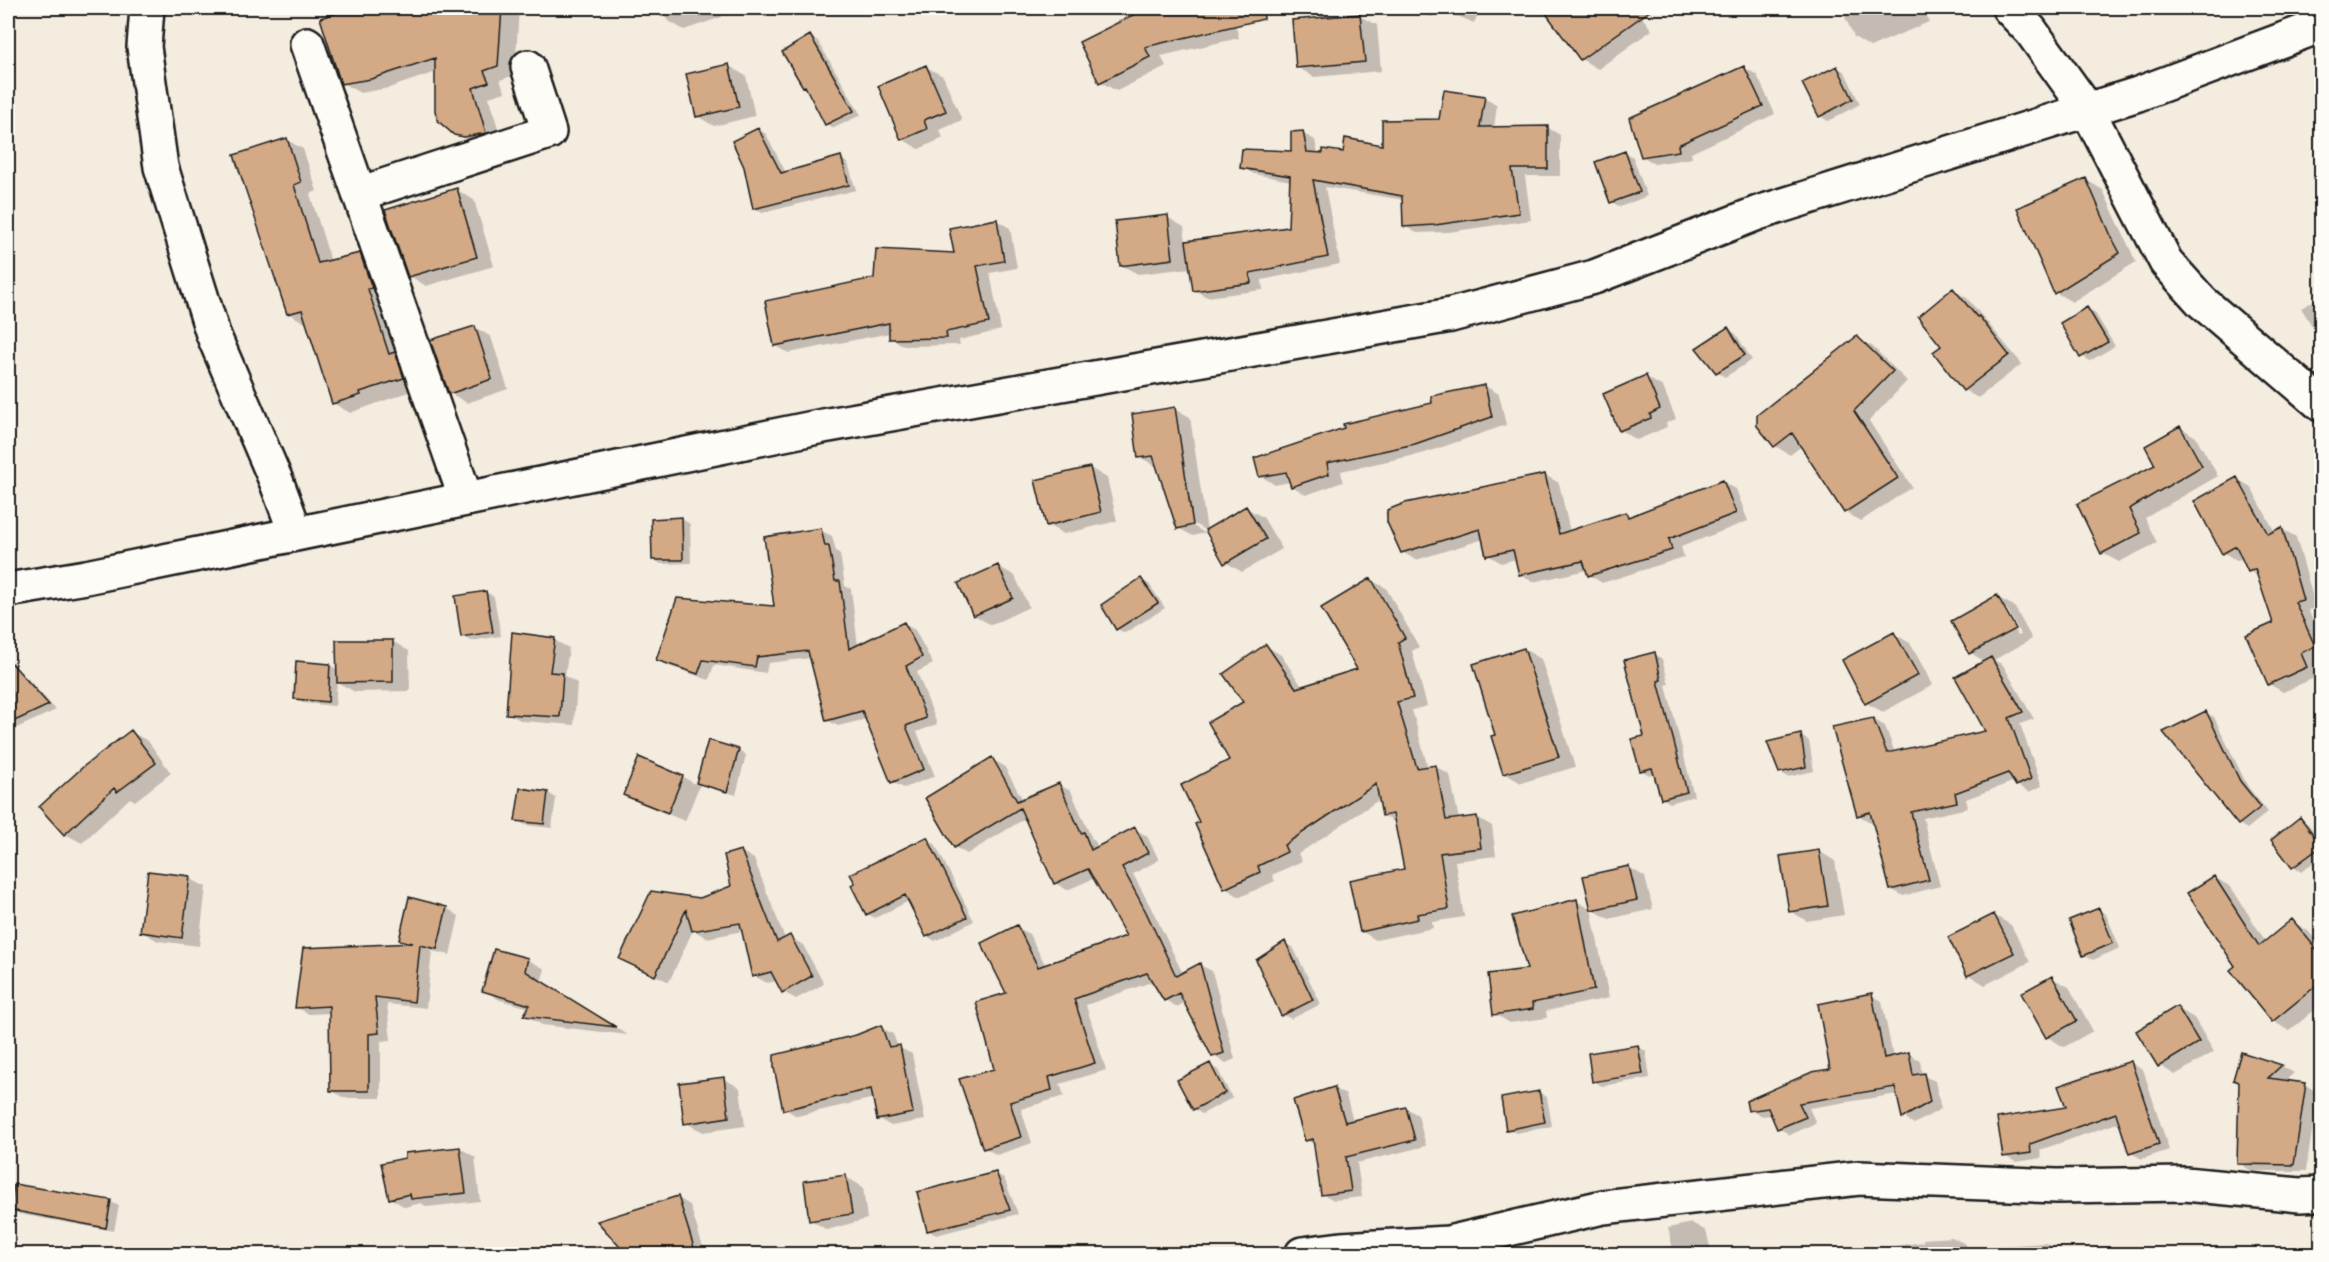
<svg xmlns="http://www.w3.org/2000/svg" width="2329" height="1262" font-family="Itim,sans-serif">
<rect width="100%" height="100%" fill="#f5ece0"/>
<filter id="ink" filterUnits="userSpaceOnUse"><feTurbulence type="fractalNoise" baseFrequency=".0167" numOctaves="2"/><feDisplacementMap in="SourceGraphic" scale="12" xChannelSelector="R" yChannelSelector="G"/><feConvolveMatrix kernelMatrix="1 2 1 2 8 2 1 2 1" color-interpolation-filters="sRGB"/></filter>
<g filter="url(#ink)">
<path fill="#0003" fill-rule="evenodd" d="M357 8H396L400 14 412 8H519L515 75 500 80 505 92 489 97 502 142 473 143 455 133 436 72 389 88 360 93 343 83 322 19Z
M662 8H719L722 17 684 30 667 20Z
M1150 8H1231L1239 38 1161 56 1166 66 1117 91 1100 82 1081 43Z
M1404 8H1436L1433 17Z
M1439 8H1481L1474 23Z
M1559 8H1635L1652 30 1598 69 1581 59 1549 15Z
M1841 8H1923L1929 22 1870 47 1854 37Z
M2055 8H2079L2066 14Z
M1360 16 1377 25 1381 71 1314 77 1297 67Z
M810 37 818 41 861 115 834 128 826 124Z
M729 66 746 76 755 116 714 126 697 116Z
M926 67 943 76 962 120 940 130 943 138 919 149 902 139Z
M1744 67 1757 75 1775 114 1691 153 1692 158 1655 164 1642 156Z
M1837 67 1845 72 1860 104 1828 121 1820 116Z
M1485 98 1497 105 1494 128 1547 127 1560 135V176H1525L1531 220 1449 232 1417 233 1404 226V200L1325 187 1340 264 1262 280 1263 290 1207 297 1194 290 1191 268 1138 274 1121 265 1167 217 1184 227 1186 243 1289 228 1291 181 1254 174 1241 167 1292 153 1302 133 1315 140 1318 154H1344L1384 147Z
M758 129 766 134 786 173 840 158 848 163 856 190 762 213 754 208Z
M287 140 303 149 317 191 310 194 331 262 360 255 377 264 420 388 350 413 333 403 308 322 305 323 288 313Z
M1625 153 1633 157 1647 196 1620 207 1612 202Z
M2086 180 2103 190 2136 262 2072 302 2055 292Z
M457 190 474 200 494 266 426 286 410 276Z
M996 220 1010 228 1017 268 990 273 1001 330 959 340 960 345 904 346 891 338 890 333 789 353 775 346 876 280 955 255Z
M1953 290 1967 298 2022 364 1978 398 1964 390 1943 346Z
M2322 296V342L2301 308Z
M2087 308 2095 313 2115 346 2090 361 2082 356Z
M475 327 491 337 508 389 467 403 450 393Z
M1728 329 1736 334 1752 360 1725 377 1717 372Z
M1857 338 1872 346 1907 381 1869 421 1912 487 1861 521 1845 512 1802 446 1790 455 1775 446Z
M1646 377 1663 387 1676 419 1666 423 1667 427 1637 440 1620 430Z
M1485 386 1499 394 1506 425 1425 453 1341 471 1343 482 1306 495 1292 486 1290 482 1275 485 1261 476 1434 404Z
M1175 409 1190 417 1207 531 1246 508 1263 517 1282 549 1242 572 1225 562 1208 532 1187 520 1186 522 1205 533 1193 536 1178 528 1158 465 1155 466 1140 457Z
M2180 427 2196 437 2218 476 2145 518 2157 543 2119 562 2102 553 2079 505 2157 466Z
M1090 468 1107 478 1117 521 1064 534 1047 525Z
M1545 475 1559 483 1570 532 1626 514 1632 517 1723 482 1736 489 1748 521 1681 547 1684 557 1602 583 1589 575 1587 570 1533 582 1520 574 1516 559 1501 563 1488 555 1484 539 1416 560 1402 552 1385 513 1404 505Z
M2237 479 2251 487 2275 532 2282 529 2296 537 2316 608 2308 610 2322 639V657L2314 661 2321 675 2283 692 2269 684 2275 624 2259 577 2249 571 2243 557 2237 561 2223 552Z
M682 519 690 524 691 563 661 564 653 559Z
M820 530 832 536 836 551 840 554 845 586 851 589 858 646 904 624 915 630 933 664 917 672 937 724 917 732 935 776 904 788 892 782 867 719 838 726 827 720 811 658 768 663 766 673 714 665 709 680 669 666 658 660 776 608Z
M998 566 1015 576 1029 607 991 625 974 615Z
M1141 580 1149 584 1165 608 1125 633 1117 629Z
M1371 580 1386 588 1419 647 1412 651 1427 706 1412 710 1428 768 1435 766 1450 775 1459 820 1477 817 1492 826 1496 856 1455 861 1464 917 1432 922 1433 928 1376 940 1361 931 1406 871 1396 823 1383 815 1380 799 1298 854 1302 861 1272 875 1275 881 1240 897 1225 888 1201 823 1231 761 1245 702 1266 646 1281 655 1303 688 1359 670Z
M486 592 494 597 501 636 471 641 463 637Z
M1997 597 2014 606 2032 639 1994 660 2003 665 2034 719 2020 724 2042 786 2029 792 2017 785 2015 781 1966 799 1968 808 1923 818 1940 886 1903 896 1891 889 1874 821 1870 822 1858 815 1873 719 1885 726 1895 753 1988 732 1985 662 1971 653 1953 621ZM2003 609H2007L2021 635 2018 636Z
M1894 634 1910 643 1933 685 1883 712 1866 703Z
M554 640 569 648 565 676 577 683 574 725 522 721 507 713Z
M392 641 409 651 410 691 355 692 337 682 335 706 303 703 295 699 330 665 338 670Z
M1524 649 1541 659 1575 767 1521 783 1504 773 1497 736Z
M1654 654 1662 659 1669 684 1666 685 1694 796 1670 803 1662 798 1655 773 1649 775 1641 770Z
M20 674 28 679 56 710 8 732V686Z
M2206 713 2214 717 2248 787 2268 812 2247 829 2239 824Z
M131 732 148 741 171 773 135 801 130 798 82 843 65 834Z
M1801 736 1809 741 1814 771 1788 777 1780 772Z
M709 742 739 750 746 755 736 795 700 784 685 821 642 804 625 794 639 759 683 777 697 785Z
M992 759 1004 766 1023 800 1059 785 1071 791 1092 839 1095 841 1098 848 1135 829 1147 836 1159 860 1133 874 1158 921 1183 974 1200 965 1212 971 1235 1059 1226 1063 1213 1056 1185 1002 1177 1007 1165 1000 1154 981 1086 1005 1106 1070 1060 1084 1064 1096 1021 1109 1032 1143 997 1155 985 1148 1017 927 1029 934 1046 966 1128 937 1095 878 1067 890 1055 883 1026 818 967 854 955 847Z
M548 793 556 798 552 828 525 825 517 820Z
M2300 819 2308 824 2322 842V856L2301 872 2293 867Z
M927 839 935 844 974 921 935 941 927 936 909 901 875 918 867 914Z
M741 851 754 859 785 939 790 937 803 945 824 984 796 999 783 992 777 981 767 983 754 976 743 931 707 938 693 930 669 982 621 958 700 899 733 887Z
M1819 851 1835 861 1844 915 1807 921 1790 911Z
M1629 867 1645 877 1653 909 1609 919 1592 909Z
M2214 877 2231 887 2266 942 2292 921 2308 931 2322 947V1004L2289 1031 2273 1021 2237 966Z
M189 878 206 887 199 946 158 941 142 932Z
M411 899 447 908 459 916 450 955 432 951 426 1008 387 1004 391 1040 381 1041V1098H344L331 1090V1013L309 1014 296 1007 411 945 401 939Z
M1576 901 1591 909 1609 998 1546 1011 1547 1018 1510 1023 1495 1014 1529 970Z
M2098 910 2106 914 2120 948 2093 960 2085 955Z
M1994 915 2011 925 2030 962 1985 985 1969 975Z
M1285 943 1293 947 1321 1004 1291 1019 1283 1015Z
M495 951 528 960 545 969 541 982 628 1035 542 1025 525 1015 530 1008 500 1000 484 991Z
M2052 978 2069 987 2093 1031 2064 1047 2047 1037Z
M1871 995 1882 1001 1893 1057 1908 1054 1920 1060 1922 1075 1935 1081 1941 1109 1914 1124 1903 1117 1898 1094 1809 1108 1816 1123 1790 1135 1779 1128 1773 1115 1761 1116 1750 1110 1832 1070Z
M2177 1008 2194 1018 2214 1052 2175 1075 2159 1065Z
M880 1027 893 1034 898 1047 912 1054 925 1120 891 1126 879 1119 875 1098 797 1116 785 1109 857 1036Z
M1638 1047 1646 1051 1650 1078 1602 1086 1594 1081Z
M2242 1054 2282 1066 2294 1073 2284 1082 2305 1085 2318 1092 2306 1171H2251L2239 1163Z
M2131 1063 2143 1069 2169 1150 2142 1159 2131 1153 2120 1122 2040 1150 2042 1158 2016 1162 2004 1156Z
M1210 1065 1218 1070 1232 1098 1202 1114 1194 1109Z
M723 1078 740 1088 745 1126 703 1132 686 1123Z
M1334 1089 1346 1095 1353 1121 1406 1108 1418 1115 1426 1146 1357 1163 1362 1197 1334 1200 1322 1194 1316 1146 1307 1140Z
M1539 1092 1547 1097 1552 1126 1516 1133 1508 1129Z
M460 1148 475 1157 480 1201 427 1207 421 1203 405 1207 390 1198 407 1159Z
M996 1174 1004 1178 1018 1214 936 1235 928 1230Z
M846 1177 863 1187 867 1219 827 1230 811 1220Z
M15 1186 111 1202 119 1206 114 1231 19 1214 11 1209Z
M678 1198 690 1205 705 1254H628L600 1222Z
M1692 1223 1706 1231 1712 1254H1674L1668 1228Z
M1952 1237 1965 1244 1966 1248 2045 1243 2058 1250 2059 1254H1838L1923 1242V1239Z
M280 1244 296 1253 298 1254H272Z"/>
<path fill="#d3aa85" stroke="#1c1c1c" stroke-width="1.5" d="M352 8H502L498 66 484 71 489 82 473 88 486 133 464 137 454 135 438 121 435 111V58L371 79 341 84 320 18Z
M1147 8H1263L1264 19 1145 47 1150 57 1099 83 1079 42Z
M1542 8H1654L1580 60Z
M1360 14 1365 62 1296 68 1292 20Z
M810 35 854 111 825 125 805 86 803 87 782 52Z
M729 64 739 107 696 117 686 74Z
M926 65 946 111 924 120 927 129 901 140 878 86Z
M1744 66 1763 106 1678 145 1679 151 1641 157 1629 118Z
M1837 66 1853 99 1819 117 1802 83Z
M1444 90 1485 96 1480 127 1548 126V169H1512L1519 213 1435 225 1403 227 1402 196 1313 180 1328 257 1250 273 1251 283 1193 291 1186 241 1288 227 1290 176 1240 168 1242 149 1291 151V132L1303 131 1307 152 1323 153V149L1343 152 1345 138 1382 145V120L1439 119Z
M758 128 781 173 841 156 849 185 753 209 744 167 732 141Z
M287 138 301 182 294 185 318 263 360 253 372 288 368 289 389 354 395 352 404 378 360 392 361 395 332 404 302 310 287 314 234 155Z
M1625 151 1640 192 1610 203 1595 162Z
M2086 178 2112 238 2120 253 2054 294 2017 208Z
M457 188 477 257 408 277 385 210Z
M1168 215 1173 259 1120 266 1115 221Z
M997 219 1004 261 977 266 989 323 946 332 947 338 889 339V323L774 346 765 301 874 278 876 249 954 253 949 228Z
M1953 288 1977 317 1979 316 2009 355 1963 391 1933 352 1941 346 1918 317Z
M2087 307 2108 342 2080 358 2060 323Z
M475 326 492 379 449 394 430 340Z
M1728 327 1745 355 1716 373 1696 348Z
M1857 336 1893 371 1854 411 1898 478 1844 513 1792 433 1774 447 1757 426V415Z
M1646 375 1660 409 1650 414 1651 418 1619 431 1603 394Z
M1485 385 1492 417 1415 444 1327 463 1329 474 1291 487 1286 472 1259 477 1254 458 1344 428 1343 424 1432 403 1431 396Z
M1175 407 1193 525 1177 529 1153 456 1138 458 1132 414Z
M2180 426 2202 466 2129 509 2141 533 2101 554 2077 504 2155 465 2145 446Z
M1090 467 1101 512 1046 526 1035 480Z
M1545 474 1559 534 1626 512 1628 517 1723 480 1736 513 1669 539 1672 550 1588 576 1583 561 1519 575 1513 550 1486 556 1480 529 1401 553 1387 522V510L1405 503Z
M2237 477 2268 534 2282 527 2303 600 2295 602 2315 646 2301 653 2307 667 2268 685 2246 635 2273 623 2255 569 2248 572 2236 546 2222 554 2194 501Z
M1246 506 1266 539 1224 564 1205 530Z
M682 517 683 560H652L651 519Z
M821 528 825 546H829L835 581H840L849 649 904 622 922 657 906 666 926 718 906 726 924 769 891 783 862 711 826 721 808 651 757 657 755 667 703 660 698 674 656 660 677 598 774 606 764 537Z
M998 565 1013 598 973 616 958 583Z
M1141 578 1158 603 1116 630 1101 605Z
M1371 578 1405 638 1398 642 1413 698 1397 702 1417 768 1436 765 1446 820 1477 816 1481 848 1440 853 1449 909 1417 914 1418 919 1360 932 1349 880 1404 869 1393 814 1382 816 1376 784 1284 845 1287 852 1258 866 1260 872 1224 889 1195 824 1199 822 1181 785 1229 760 1208 722 1243 702 1223 674 1266 644 1296 688 1357 669 1321 608Z
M486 591 493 632 461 637 455 596Z
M1997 595 2016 629 1969 654 1951 621Z
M512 632 555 638 550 672 563 673 560 717 506 714Z
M1894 632 1918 675 1865 704 1842 660Z
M336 640H393V682L337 683Z
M1524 648 1559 757 1503 774 1491 736 1495 735 1473 664Z
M1655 652 1661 680 1658 681 1687 792 1661 799 1652 768 1640 771 1631 739 1644 736 1624 660Z
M1991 657 2023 712 2009 718 2031 779 2016 786 2008 773 1955 793 1957 802 1911 812 1929 880 1890 890 1870 812 1857 816 1832 727 1873 718 1887 753 1985 731 1955 677Z
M8 659 49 705 8 724Z
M296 661 330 664 328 702 294 699Z
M2206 711 2240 781 2261 807 2238 825 2163 732Z
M131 730 156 763 117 792 114 788 64 835 39 807 84 766Z
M1801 734 1806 767 1779 773 1767 742Z
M708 740 739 749 727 792 696 783Z
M639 757 683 776 668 813 623 795Z
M992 757 1017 801 1059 783 1081 833 1084 832 1091 850 1135 827 1148 853 1122 867 1146 912 1176 976 1200 963 1224 1053 1212 1057 1179 993 1164 1001 1147 973 1074 999 1095 1063 1049 1077 1052 1090 1010 1102 1021 1137 983 1149 959 1079 994 1069 976 1002 1006 993 981 943 1017 925 1038 967 1126 936 1088 869 1054 884 1020 808 954 848 925 798Z
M520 788 548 792 544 824 515 821Z
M2300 817 2322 846 2292 868 2271 840Z
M927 837 967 917 926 937 905 895 866 915 851 885 855 883 850 874Z
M741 850 777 942 790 935 812 976 782 993 771 972 752 977 740 923 692 931 686 910 655 976 619 959 651 891 700 898 731 886 724 855Z
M1819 850 1828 906 1789 912 1780 856Z
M1629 866 1637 900 1591 910 1583 876Z
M148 871 190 876 182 938 140 932Z
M2214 876 2259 946 2292 919 2322 956V981L2272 1022 2230 970 2235 966 2187 893Z
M409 897 447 907 437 949 420 945 414 1002 375 997 379 1033 369 1034V1091H330L329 1006 295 1008 303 948 413 943 399 940Z
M1577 899 1594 990 1532 1003 1533 1009 1493 1015 1488 974 1527 969 1512 916Z
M2099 908 2113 943 2083 956 2069 920Z
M1994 914 2014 953 1967 976 1948 937Z
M1285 941 1313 1000 1281 1016 1256 960Z
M494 949 528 958 525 971 616 1027 523 1016 530 1005 482 991Z
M2052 976 2077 1021 2046 1038 2021 993Z
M1872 993 1884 1058 1909 1052 1913 1075 1924 1073 1930 1102 1902 1118 1895 1087 1799 1103 1806 1117 1777 1129 1768 1108 1748 1111 1746 1101 1812 1072 1830 1069 1818 1004Z
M2177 1006 2199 1042 2158 1067 2136 1031Z
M881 1025 889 1047 900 1045 913 1113 877 1120 871 1089 783 1110 774 1068V1055L856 1035Z
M1638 1045 1643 1074 1592 1082 1588 1053Z
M2241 1052 2282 1065 2268 1078 2306 1083 2294 1165 2237 1164 2239 1082 2233 1080Z
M2131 1061 2159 1144 2129 1154 2116 1113 2030 1144 2031 1153 2003 1157 1997 1118 2066 1107 2058 1086Z
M1210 1063 1225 1093 1193 1110 1177 1080Z
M724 1077 729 1117 684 1124 679 1083Z
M1334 1087 1345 1122 1406 1107 1415 1140 1346 1157 1351 1191 1321 1195 1313 1139 1305 1141 1293 1100Z
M1539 1091 1545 1122 1506 1130 1501 1098Z
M460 1147 466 1193 411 1199 410 1194 389 1199 381 1163 405 1158V1153Z
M996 1172 1010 1210 927 1231 917 1192Z
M846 1175 852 1214 809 1221 804 1181Z
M14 1184 111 1200 106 1228 10 1210Z
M678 1196 696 1254H626L597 1221Z"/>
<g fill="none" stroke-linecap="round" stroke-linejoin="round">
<g stroke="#1c1c1c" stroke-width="38">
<path id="minor" d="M147 8 144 47 161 167 213 334 277 483 296 534
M2009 8 2031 31 2087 109 2166 262 2202 302 2322 405
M307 44 466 499
M359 194 549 132 528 67
M8 590 86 577 823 426 1451 315 1594 277 1758 213 2138 94 2322 25
M1302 1254 1341 1249 1448 1243 1603 1207 1859 1178 2057 1186 2185 1184 2300 1195 2322 1194"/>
</g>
<use href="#minor" stroke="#fdfcf7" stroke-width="33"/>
</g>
</g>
<rect width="2329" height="1262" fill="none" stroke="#fdfcf7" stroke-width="30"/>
<rect x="15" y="15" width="2299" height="1232" fill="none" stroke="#1c1c1c" stroke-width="2" filter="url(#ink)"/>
</svg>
